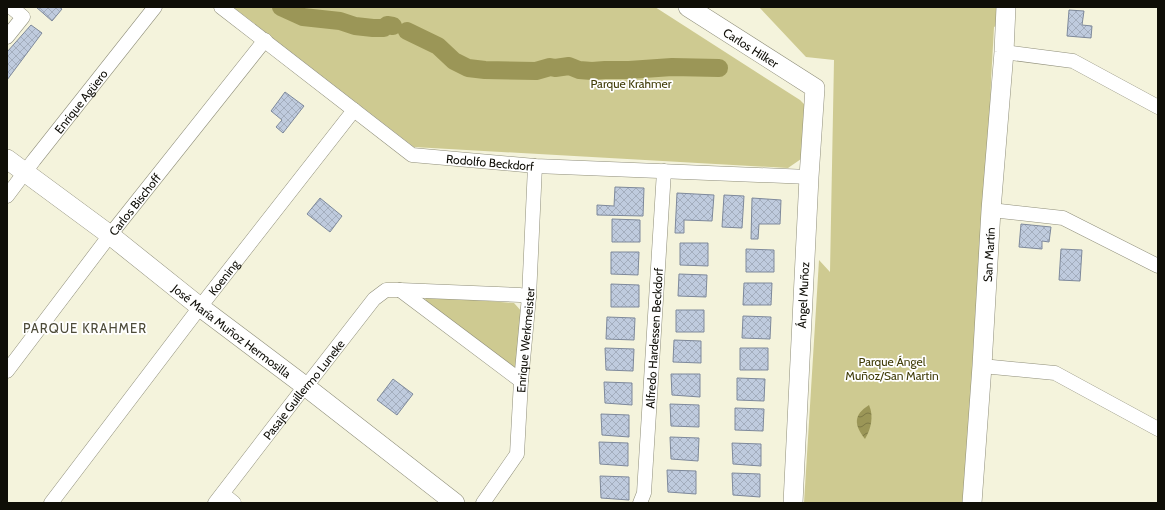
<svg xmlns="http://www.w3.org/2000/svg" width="1165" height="510" font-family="Cabin,sans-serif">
<defs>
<pattern id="water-waves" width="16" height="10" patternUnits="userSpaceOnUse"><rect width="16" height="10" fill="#9b9657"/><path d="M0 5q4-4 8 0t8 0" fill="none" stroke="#7d7946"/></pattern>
<pattern id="building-cross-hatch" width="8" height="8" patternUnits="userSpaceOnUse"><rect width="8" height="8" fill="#bfcbde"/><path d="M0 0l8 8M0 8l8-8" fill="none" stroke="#a3adbd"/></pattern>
</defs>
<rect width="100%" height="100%" fill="#f4f3dc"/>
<path fill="#ceca91" d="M233 7H655L800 100 806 106 801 159 788 168 414 147Z
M759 7H997L996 26 994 27 991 81 990 129 965 503H804L819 260 830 272 834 60 806 57Z
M426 296 514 303 523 313 519 366 514 368 425 302Z"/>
<path fill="url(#water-waves)" d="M869 405C874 416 871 429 865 439 854 425 853 415 869 405Z"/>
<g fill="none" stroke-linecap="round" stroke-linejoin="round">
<path stroke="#9b9657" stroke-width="18" d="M281 7 303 17 340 21 355 26 373 28H384L387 25 393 26
M407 31 438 46 454 61 468 68 485 70 536 71 550 67 555 68 569 66 579 70 592 71 605 70H629L672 67 719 68"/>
</g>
<path fill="url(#building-cross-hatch)" stroke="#7e899b" d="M36 7H59L62 9 52 21Z
M1069 10 1084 11 1082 25 1092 26 1091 38 1067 36Z
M31 25 42 33 7 80V52Z
M285 92 304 106 283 133 276 127 282 120 271 111Z
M615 187 644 188 643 216 597 215V205L614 206Z
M677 193 714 195 712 221 684 220V233H675Z
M724 195 744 196 742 228 722 227Z
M320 198 342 216 330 232 307 214Z
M752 198 781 200 780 224H759L758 239H751Z
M612 219 640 220V242H612Z
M1021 224 1051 227 1049 242 1042 241V249L1019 247Z
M680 243H708V266L680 265Z
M746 249 774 250V272H746Z
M1061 249 1082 250 1080 281 1059 280Z
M611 252H639L638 275 611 274Z
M679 274 707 275 706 297 678 296Z
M744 283H772L771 305H743Z
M611 284 639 285V307H611Z
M676 310H704V332H676Z
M743 316 771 317 770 339 742 338Z
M607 317 635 318 634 340 606 339Z
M674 340 701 341V363L673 362Z
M605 348 634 349 633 371 606 370Z
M740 348H768V370H740Z
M671 374H700V397L672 395Z
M737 378 765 379 764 401 737 400Z
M393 379 413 394 397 415 377 400Z
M604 382 632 383V405L605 403Z
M670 404 699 405V427L671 426Z
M735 408 764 409 763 431 735 430Z
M601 414 629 415V437L602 435Z
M670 437 699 438 698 461 671 459Z
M599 442 628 443V466L600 464Z
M732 443 761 444V466L733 464Z
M667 470 696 471V494L668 492Z
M732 473 760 474V497L733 495Z
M600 476 629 477V500L601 498Z"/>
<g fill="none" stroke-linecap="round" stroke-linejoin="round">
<g stroke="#8f8e7a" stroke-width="15">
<g id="street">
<path id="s1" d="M221 7 412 155 535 166 809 177"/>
<path d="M7 37 23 17 11 7"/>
<path d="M1004 52 1073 61 1158 107"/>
<path id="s2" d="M7 196 34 160 155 7"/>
<path d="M991 210 1063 218 1158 266"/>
<path d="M400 290 521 381"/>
<path d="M982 366 1055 373 1158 429"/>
<path id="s3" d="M7 371 110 235 265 40"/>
<path d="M223 494 234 503"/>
<path id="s4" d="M51 503 200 307 354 110"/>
<path id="s5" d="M215 503 305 386 311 380 374 299 386 290H400L520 295 529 297"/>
<path id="s6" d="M483 503 517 454 521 381 529 297 535 166"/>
<path id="s7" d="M640 503 644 493 664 171"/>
</g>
</g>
<g stroke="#8f8e7a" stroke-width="20">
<g id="secondary">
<path id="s8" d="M688 7 815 88 809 177 793 503"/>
<path id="s9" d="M7 159 110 235 200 307 305 386 455 503"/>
<path id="s10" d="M972 503 982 366 991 210 1004 52 1006 7"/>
</g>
</g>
<use href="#street" stroke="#fff" stroke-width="14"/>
<use href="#secondary" stroke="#fff" stroke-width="19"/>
</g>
<g text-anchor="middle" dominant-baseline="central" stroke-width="3.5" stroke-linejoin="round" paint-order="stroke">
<g font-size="12" fill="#0f0e07" stroke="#fff">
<text stroke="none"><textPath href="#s8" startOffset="75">Carlos Hilker</textPath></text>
<text stroke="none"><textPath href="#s2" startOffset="120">Enrique Agüero</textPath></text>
<text stroke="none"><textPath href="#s1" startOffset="320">Rodolfo Beckdorf</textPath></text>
<text stroke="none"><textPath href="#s3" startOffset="210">Carlos Bischoff</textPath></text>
<text stroke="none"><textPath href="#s10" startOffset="249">San Martín</textPath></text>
<text stroke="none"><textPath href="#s4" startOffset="284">Koening</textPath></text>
<text transform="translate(803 295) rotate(-87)">Ángel Muñoz</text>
<text stroke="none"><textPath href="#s9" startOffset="283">José María Muñoz Hermosilla</textPath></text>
<text stroke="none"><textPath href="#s7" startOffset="166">Alfredo Hardessen Beckdorf</textPath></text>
<text stroke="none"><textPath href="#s6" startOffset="174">Enrique Werkmeister</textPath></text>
<text stroke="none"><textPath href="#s5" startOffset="144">Pasaje Guillermo Luneke</textPath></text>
</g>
<g font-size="12" fill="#413d09" stroke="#fff">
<text x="631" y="83">Parque Krahmer</text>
<text x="892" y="361">Parque Ángel<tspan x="892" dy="14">Muñoz/San Martin</tspan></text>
</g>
<g font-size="13" letter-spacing="1" fill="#4d4b39" stroke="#fff">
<text x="85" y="328">PARQUE KRAHMER</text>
</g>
</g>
<rect width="1165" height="510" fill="none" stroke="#0f0e07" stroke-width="16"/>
</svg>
